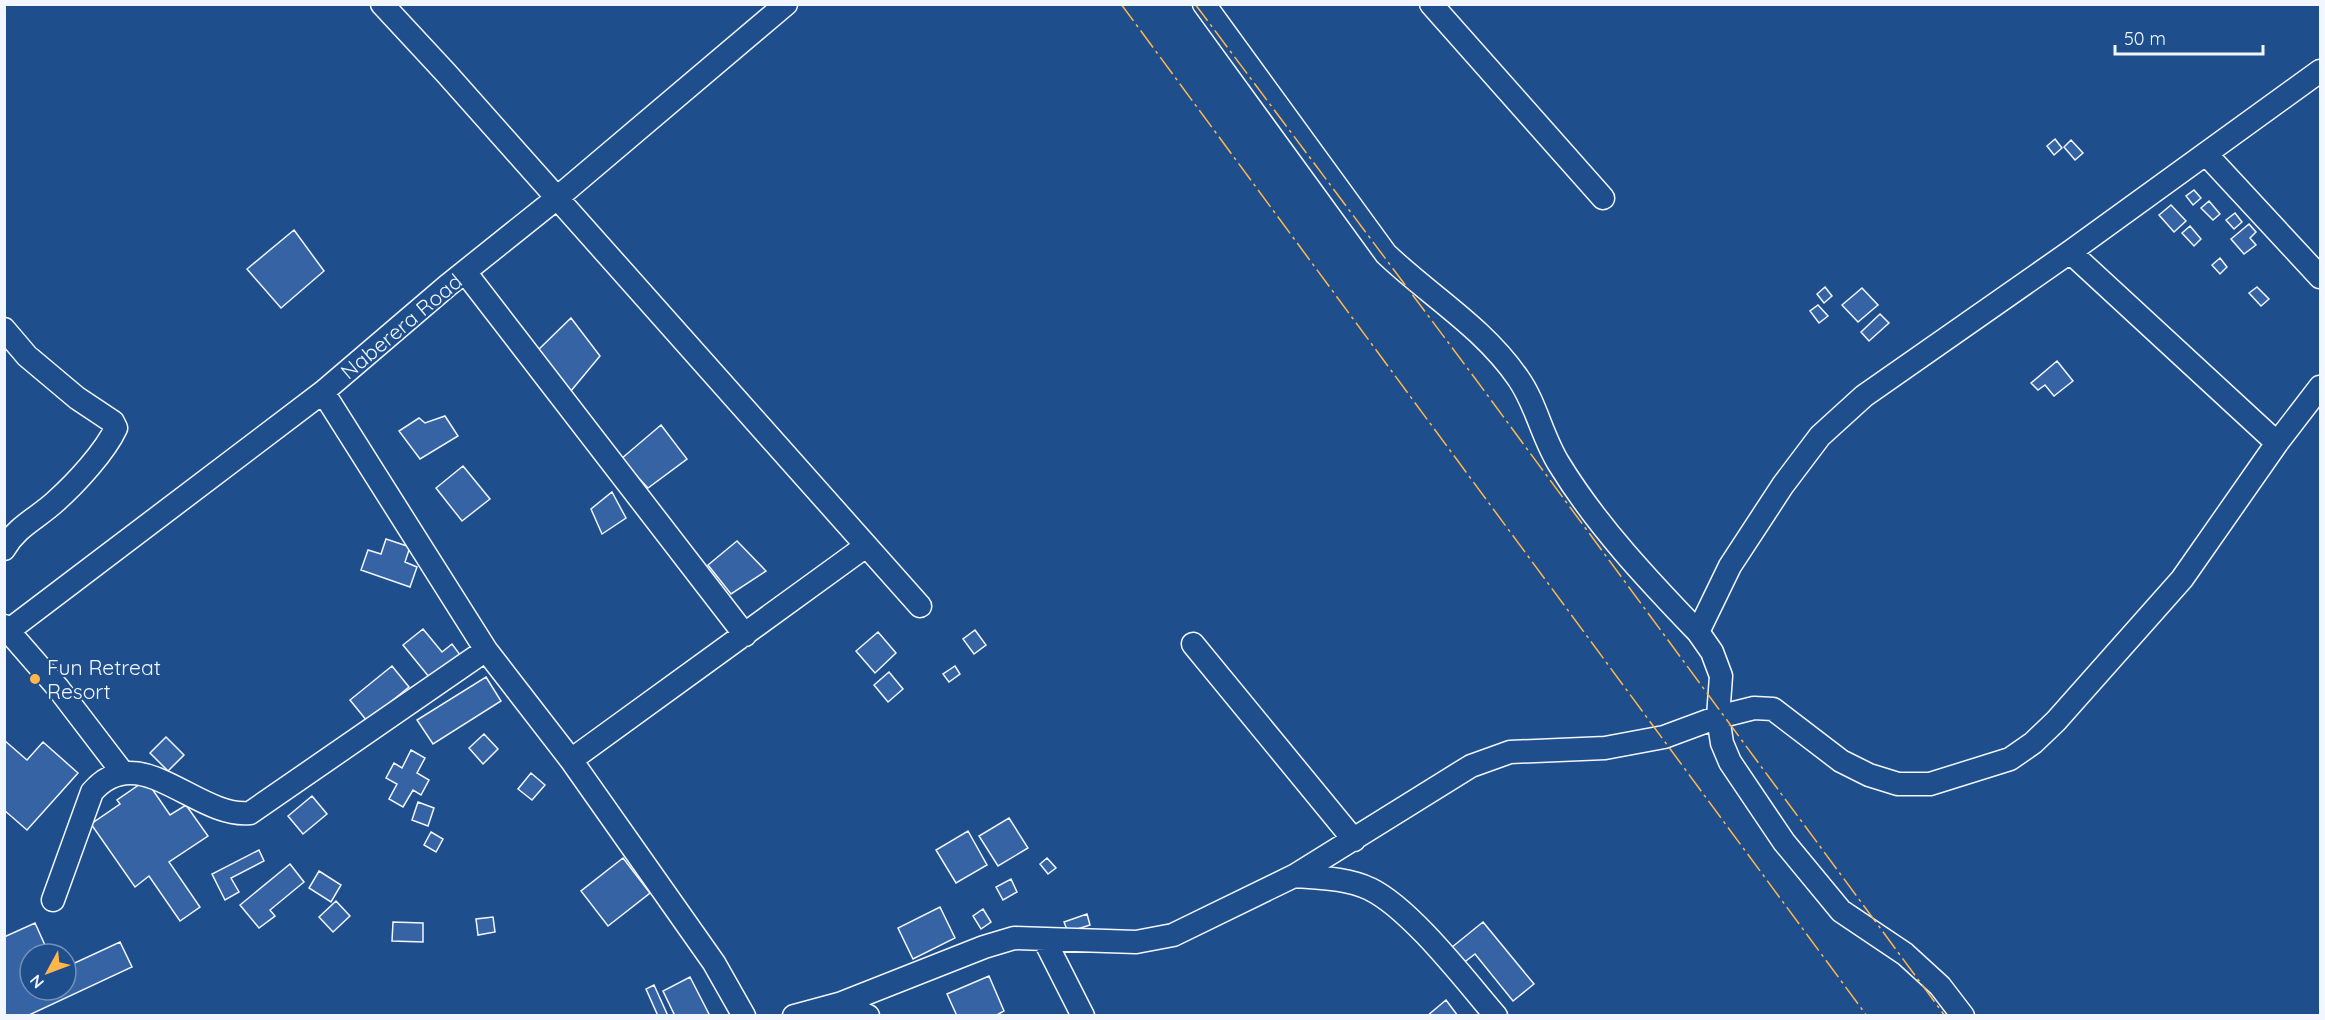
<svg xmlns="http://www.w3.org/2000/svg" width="2325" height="1020" font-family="Quicksand,sans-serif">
<rect width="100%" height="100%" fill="#1f4e8c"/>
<path fill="#3563a3" stroke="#f2f6ff" stroke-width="1.5" d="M2055 139 2062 148 2054 155 2047 146Z
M2071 140 2083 153 2075 160 2064 147Z
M2194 190 2201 198 2193 205 2186 196Z
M2209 201 2220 214 2213 220 2201 208Z
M2171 205 2186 221 2174 232 2159 215Z
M2235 213 2242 222 2234 229 2226 220Z
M2249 224 2256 232 2250 238 2256 245 2244 254 2231 239Z
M2190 226 2201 239 2194 246 2182 233Z
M294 230 324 271 281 308 247 269Z
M2220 258 2227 267 2220 274 2212 265Z
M1825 287 1832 296 1824 303 1817 294Z
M2257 287 2269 299 2261 306 2249 293Z
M1862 288 1878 305 1858 322 1842 305Z
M1818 305 1828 316 1819 323 1810 311Z
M1880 314 1889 323 1869 341 1861 332Z
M571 318 600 356 570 392 535 353Z
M2057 361 2073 381 2054 396 2045 385 2038 390 2031 383Z
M445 416 458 436 420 459 399 431 419 418 425 423Z
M661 425 687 459 648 488 621 459Z
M463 466 490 499 462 521 436 488Z
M612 492 626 518 602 534 591 509Z
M386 539 410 547 405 562 417 567 410 587 361 570 368 550 381 554Z
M737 541 766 571 731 594 708 565Z
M423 629 442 652 452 644 464 660 434 683 403 645Z
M975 630 986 645 974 654 963 639Z
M878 632 896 653 875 673 856 651Z
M392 666 409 687 367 721 350 700Z
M955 666 960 674 949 682 943 674Z
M889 672 903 689 888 702 874 685Z
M486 677 501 701 433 744 417 720Z
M484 734 498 749 483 764 469 748Z
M166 737 184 755 168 771 150 753Z
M4 740 27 760 43 742 78 773 27 830 4 810Z
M411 750 425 758 417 773 429 780 421 795 413 790 403 807 389 799 397 784 386 778 394 763 402 768Z
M531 773 545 785 532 800 518 789Z
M146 780 170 815 186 805 208 836 169 862 200 907 180 921 149 876 135 887 91 824 120 804 117 800Z
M312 796 327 814 303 834 288 816Z
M418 802 434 808 428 826 412 820Z
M1009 818 1028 848 998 866 979 836Z
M968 831 987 865 956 883 936 850Z
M431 832 443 839 436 852 424 845Z
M259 850 264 861 231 878 239 892 225 900 212 874Z
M623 858 650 893 608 926 581 891Z
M1047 858 1056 868 1048 874 1040 864Z
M290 864 304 882 270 910 275 916 259 928 240 905Z
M319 871 341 885 331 902 309 888Z
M1011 879 1017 892 1003 900 996 887Z
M336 901 350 916 333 932 319 917Z
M940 907 955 938 913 959 898 928Z
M983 909 991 922 981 929 973 916Z
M1087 914 1090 925 1068 932 1064 922Z
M493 917 495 932 478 935 476 919Z
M393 922 423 923V942L392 941Z
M1483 922 1534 984 1513 1001 1475 954 1458 967 1446 952Z
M35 923 49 954H30V990H66V967L120 942 132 967 27 1016H4V937Z
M989 976 1004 1011 995 1016H957L947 994Z
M690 977 710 1016H675L663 991Z
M654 985 668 1016H658L646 989Z
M1446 1000 1458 1016H1427Z"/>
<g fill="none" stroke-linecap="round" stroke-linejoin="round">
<g stroke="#f2f6ff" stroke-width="25">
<path id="minor" d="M382 4 446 73 920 606
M1204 4 1386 254C1430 296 1483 327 1518 378 1536 403 1542 437 1559 464 1597 526 1648 580 1698 632L1712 652 1721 676 1718 717 1722 743 1730 762 1784 842 1841 911 1905 954 1940 986 1963 1016
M1431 4 1603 198
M2206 154 2320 277
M2070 252 2277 443
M465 272 745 635
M4 329 27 356 77 398 113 422 116 428C105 452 75 484 56 501 38 518 17 526 4 549
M323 392 486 650 571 760 714 963 744 1016
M4 626 58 688 123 773
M1698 632 1730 566 1783 485 1820 436 1864 396 2070 252 2320 71
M4 634 323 392 447 286 557 198 786 4
M1193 644 1354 840
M571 760 866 546
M1294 876C1320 878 1346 878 1370 889 1411 909 1465 980 1496 1016
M53 900 92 792C139 737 197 819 250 813L486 650
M1044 939 1083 1016
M842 1003 868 1016
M794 1016 842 1003 984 947 1014 938 1136 942 1173 935 1294 876 1471 766 1510 752 1605 748 1664 737 1718 717 1754 708 1773 709 1841 761 1869 775 1898 784H1930L2010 759 2033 743 2056 721 2182 579 2277 443 2320 387"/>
</g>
<use href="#minor" stroke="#1f4e8c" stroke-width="22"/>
<path stroke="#ffb74d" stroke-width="1.5" stroke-dasharray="21 4.5 3 4.5" stroke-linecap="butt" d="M1121 4 1867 1016
M1195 4 1477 381 1945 1016"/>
</g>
<circle fill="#ffb74d" stroke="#1f4e8c" stroke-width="2" cx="35" cy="679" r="6"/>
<g text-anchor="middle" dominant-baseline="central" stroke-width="4.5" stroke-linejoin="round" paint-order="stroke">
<g font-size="21" fill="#f2f6ff" stroke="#1f4e8c">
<text transform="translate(401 326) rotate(-40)">Naberera Road</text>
</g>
<g font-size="21" fill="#f2f6ff" stroke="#1f4e8c" text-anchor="start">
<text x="47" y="667">Fun Retreat<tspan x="47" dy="24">Resort</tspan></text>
</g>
</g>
<rect width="2325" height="1020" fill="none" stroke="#f2f6ff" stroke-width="12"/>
<g transform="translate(48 972) rotate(229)"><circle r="28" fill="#1f4e8c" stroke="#7391ba" stroke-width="1.5"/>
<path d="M0-4.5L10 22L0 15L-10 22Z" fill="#ffb74d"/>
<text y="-9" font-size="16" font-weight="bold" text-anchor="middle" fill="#f2f6ff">N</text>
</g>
<path d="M2115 45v9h148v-9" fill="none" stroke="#f2f6ff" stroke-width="3"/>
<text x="2124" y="45" font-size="18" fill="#f2f6ff" stroke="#1f4e8c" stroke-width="4.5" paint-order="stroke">50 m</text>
</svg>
